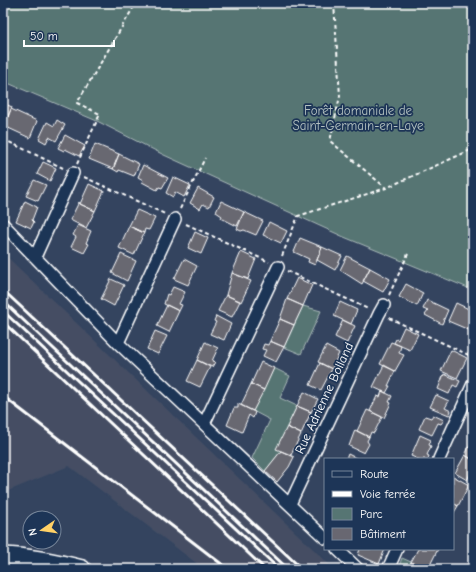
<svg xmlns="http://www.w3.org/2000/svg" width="476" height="572" font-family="'Comic Neue',sans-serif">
<rect width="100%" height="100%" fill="#34445f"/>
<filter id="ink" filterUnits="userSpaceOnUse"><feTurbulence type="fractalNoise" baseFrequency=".025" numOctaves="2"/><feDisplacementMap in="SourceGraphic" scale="8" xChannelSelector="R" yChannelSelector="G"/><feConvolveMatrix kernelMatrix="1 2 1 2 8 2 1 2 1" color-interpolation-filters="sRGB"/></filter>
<g filter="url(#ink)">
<path fill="#444e64" d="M3 253 334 569H204L69 466 3 493Z"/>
<path fill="#567573" stroke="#aabab9" d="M3 3H473V290L344 237 164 155 97 121 3 81Z
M303 306 321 311 301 354 284 347Z
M274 368 290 376 280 398 297 406 277 448 281 451 265 471 252 458 270 420 253 411Z
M402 558 411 562 408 569H398Z"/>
<path fill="#686771" stroke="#fff" d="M3 103 12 107 7 119 3 117Z
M11 109 37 121 30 138 4 126Z
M57 120 65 125 56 141 49 137 46 143 39 139 47 122 54 126Z
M65 135 85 146 79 156 65 149 64 151 58 148Z
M3 142 6 143 3 151Z
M95 144 119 154 113 169 89 159Z
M119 154 139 164 134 176 119 170 118 172 113 169Z
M43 162 56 168 50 181 37 174Z
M143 165 168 178 162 188 159 187 157 190 142 182 143 180 138 177Z
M173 177 190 185 184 197 175 192 173 197 166 193Z
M34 180 46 185 38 201 26 196Z
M89 184 104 191 95 211 80 204Z
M198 188 214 197 209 207 203 204 200 209 190 203Z
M25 201 37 207 32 220 34 222 31 228 16 221Z
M221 201 244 212 237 226 221 218 222 216 216 212Z
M79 202 80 204 95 211 86 228 70 220Z
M137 210 155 218 149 230 145 229 144 233 129 226Z
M244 212 263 221 256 235 244 230 241 231 237 229Z
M269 222 287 231 281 243 263 235Z
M78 225 91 231 86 243 89 244 84 253 71 247 76 237 73 235Z
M129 226 144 233 134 255 119 248Z
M195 232 208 238 201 254 188 248Z
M300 238 322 247 315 265 308 262 309 259 294 252Z
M322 247 342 256 335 270 317 260Z
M241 252 256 259 248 279 232 273Z
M121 254 136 261 127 281 112 273Z
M347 256 370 268 362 284 340 270Z
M184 259 197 266 188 285 174 279Z
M370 268 390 279 383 292 363 281Z
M232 273 251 281 241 302 226 295Z
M297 278 312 285 303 306 287 299Z
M111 279 124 285 114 306 101 299Z
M406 284 423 293 417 306 399 297Z
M173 287 185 292 179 304 182 305 179 311 164 304 167 294 169 295Z
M226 295 240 301 232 317 218 311Z
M287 299 303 306 294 325 280 319Z
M427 300 448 310 442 324 425 315 428 311 423 309Z
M340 302 357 310 351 324 334 316Z
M456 303 473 311V323L469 330 448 321Z
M167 305 179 311 169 332 157 326Z
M216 316 231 324 224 340 210 334 216 322 214 321Z
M280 319 294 325 284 347 270 341Z
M343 320 355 326 347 343 335 337Z
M404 327 418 334 410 350 394 343 396 339 398 340Z
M155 331 167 336 158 354 147 349Z
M270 341 284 347 276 362 263 356 266 350 262 349 264 344 268 345Z
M205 342 218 348 212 361 215 362 212 367 197 360Z
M391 342 401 346 399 353 404 355 395 371 380 364Z
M326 346 339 353 332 369 318 362Z
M451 350 467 358 457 378 441 371Z
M197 360 210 367 200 387 187 381Z
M261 362 274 368 264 390 251 384Z
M320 363 332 369 321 390 310 385Z
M384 365 395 371 388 386H390L386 393 373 387Z
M444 374 460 381 457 387 453 385 449 394 438 389Z
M251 384 264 390 253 411 241 405Z
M382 391 392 396 389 402 391 403 384 418 370 411 377 396 380 397Z
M304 392 318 399 311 412 297 406Z
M436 395 449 401 445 408 451 411 449 415 430 407Z
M238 404 255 412 253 418 249 415 242 432 227 425 234 408H238Z
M297 406 311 412 301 434 287 427Z
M367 410 382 417 374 433 371 432 369 437 357 431Z
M433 415 444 420 441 424 438 423 432 435 419 429 425 416 431 418Z
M287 427 301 434 291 455 276 449Z
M355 430 369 437 367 441 369 444 364 453 349 446Z
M420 435 431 440 429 445 431 446 427 455 429 456 428 459H418L411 456Z
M473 439V460L465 455Z
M281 451 294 457 289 467 277 482 265 471Z
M348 454 358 459H346Z
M465 455 473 460V468L467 480 455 473Z
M453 476 469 485 458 506 453 503Z
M453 503 458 506 453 514Z
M360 549H385L379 564 358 555Z
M418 549H438L428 569H424L411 562Z
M411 562 424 569H408Z"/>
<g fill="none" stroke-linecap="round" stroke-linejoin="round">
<g stroke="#fff" stroke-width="14">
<path id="street" d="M3 224 118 343 325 538
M35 257 73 173
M118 343 175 219
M204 424 278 267
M439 459 473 384
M290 504 379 314 384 305
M337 549 358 569
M388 569 397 549"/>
</g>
<g stroke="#fff" stroke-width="20">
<path id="primary" d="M3 556C31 557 55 562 82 569"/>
</g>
<path stroke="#fff" stroke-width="2" stroke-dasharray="4 3" stroke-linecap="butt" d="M334 3 340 96 330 141 386 188
M3 139 63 168
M77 164 100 114 77 103 136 3
M84 177 165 214
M180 209 205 158
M186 224 269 262
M282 256 298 216 386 188 473 149
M287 271 368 309
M389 295 408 254
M389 318 473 357"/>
<use href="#street" stroke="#1d3557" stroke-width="11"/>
<use href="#primary" stroke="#1d3557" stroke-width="17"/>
<path stroke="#fff" stroke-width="3" d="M3 290 302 569
M3 301 288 569
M3 311 279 569
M3 322 265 569
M3 396 228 569"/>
</g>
</g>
<g text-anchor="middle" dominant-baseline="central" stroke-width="3.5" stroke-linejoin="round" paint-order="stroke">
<g font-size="13" fill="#b3c1c0" stroke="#1d3557">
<text x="358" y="110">Forêt domaniale de<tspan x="358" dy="15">Saint-Germain-en-Laye</tspan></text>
</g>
<g font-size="13" fill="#fff" stroke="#1d3557">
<text transform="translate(324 398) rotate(-65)">Rue Adrienne Bolland</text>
</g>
</g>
<rect width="476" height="572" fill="none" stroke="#1d3557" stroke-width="16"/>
<rect x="8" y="8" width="460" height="556" fill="none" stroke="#fff" stroke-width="1.5" filter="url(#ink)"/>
<rect x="324" y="458" width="130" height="92" fill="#1d3557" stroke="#77869a"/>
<rect x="332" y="471" width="20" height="6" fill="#1d3557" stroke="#77869a"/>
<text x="360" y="478" font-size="12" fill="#ffffff">Route</text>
<rect x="332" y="491" width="20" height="6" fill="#ffffff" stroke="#77869a"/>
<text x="360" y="498" font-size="12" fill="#ffffff">Voie ferrée</text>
<rect x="332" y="508" width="20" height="12" fill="#567573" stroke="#77869a"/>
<text x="360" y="518" font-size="12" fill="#ffffff">Parc</text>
<rect x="332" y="528" width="20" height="12" fill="#686771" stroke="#77869a"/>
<text x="360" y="538" font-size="12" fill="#ffffff">Bâtiment</text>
<g transform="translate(42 530) rotate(257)"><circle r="19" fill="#1d3557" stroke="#77869a"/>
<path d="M0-3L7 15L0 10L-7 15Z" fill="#ffd166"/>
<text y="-6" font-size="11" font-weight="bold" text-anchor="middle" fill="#ffffff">N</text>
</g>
<path d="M24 40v6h90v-6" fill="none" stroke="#ffffff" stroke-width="2"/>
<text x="30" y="40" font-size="12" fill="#ffffff" stroke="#1d3557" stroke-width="3" paint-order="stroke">50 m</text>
</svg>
